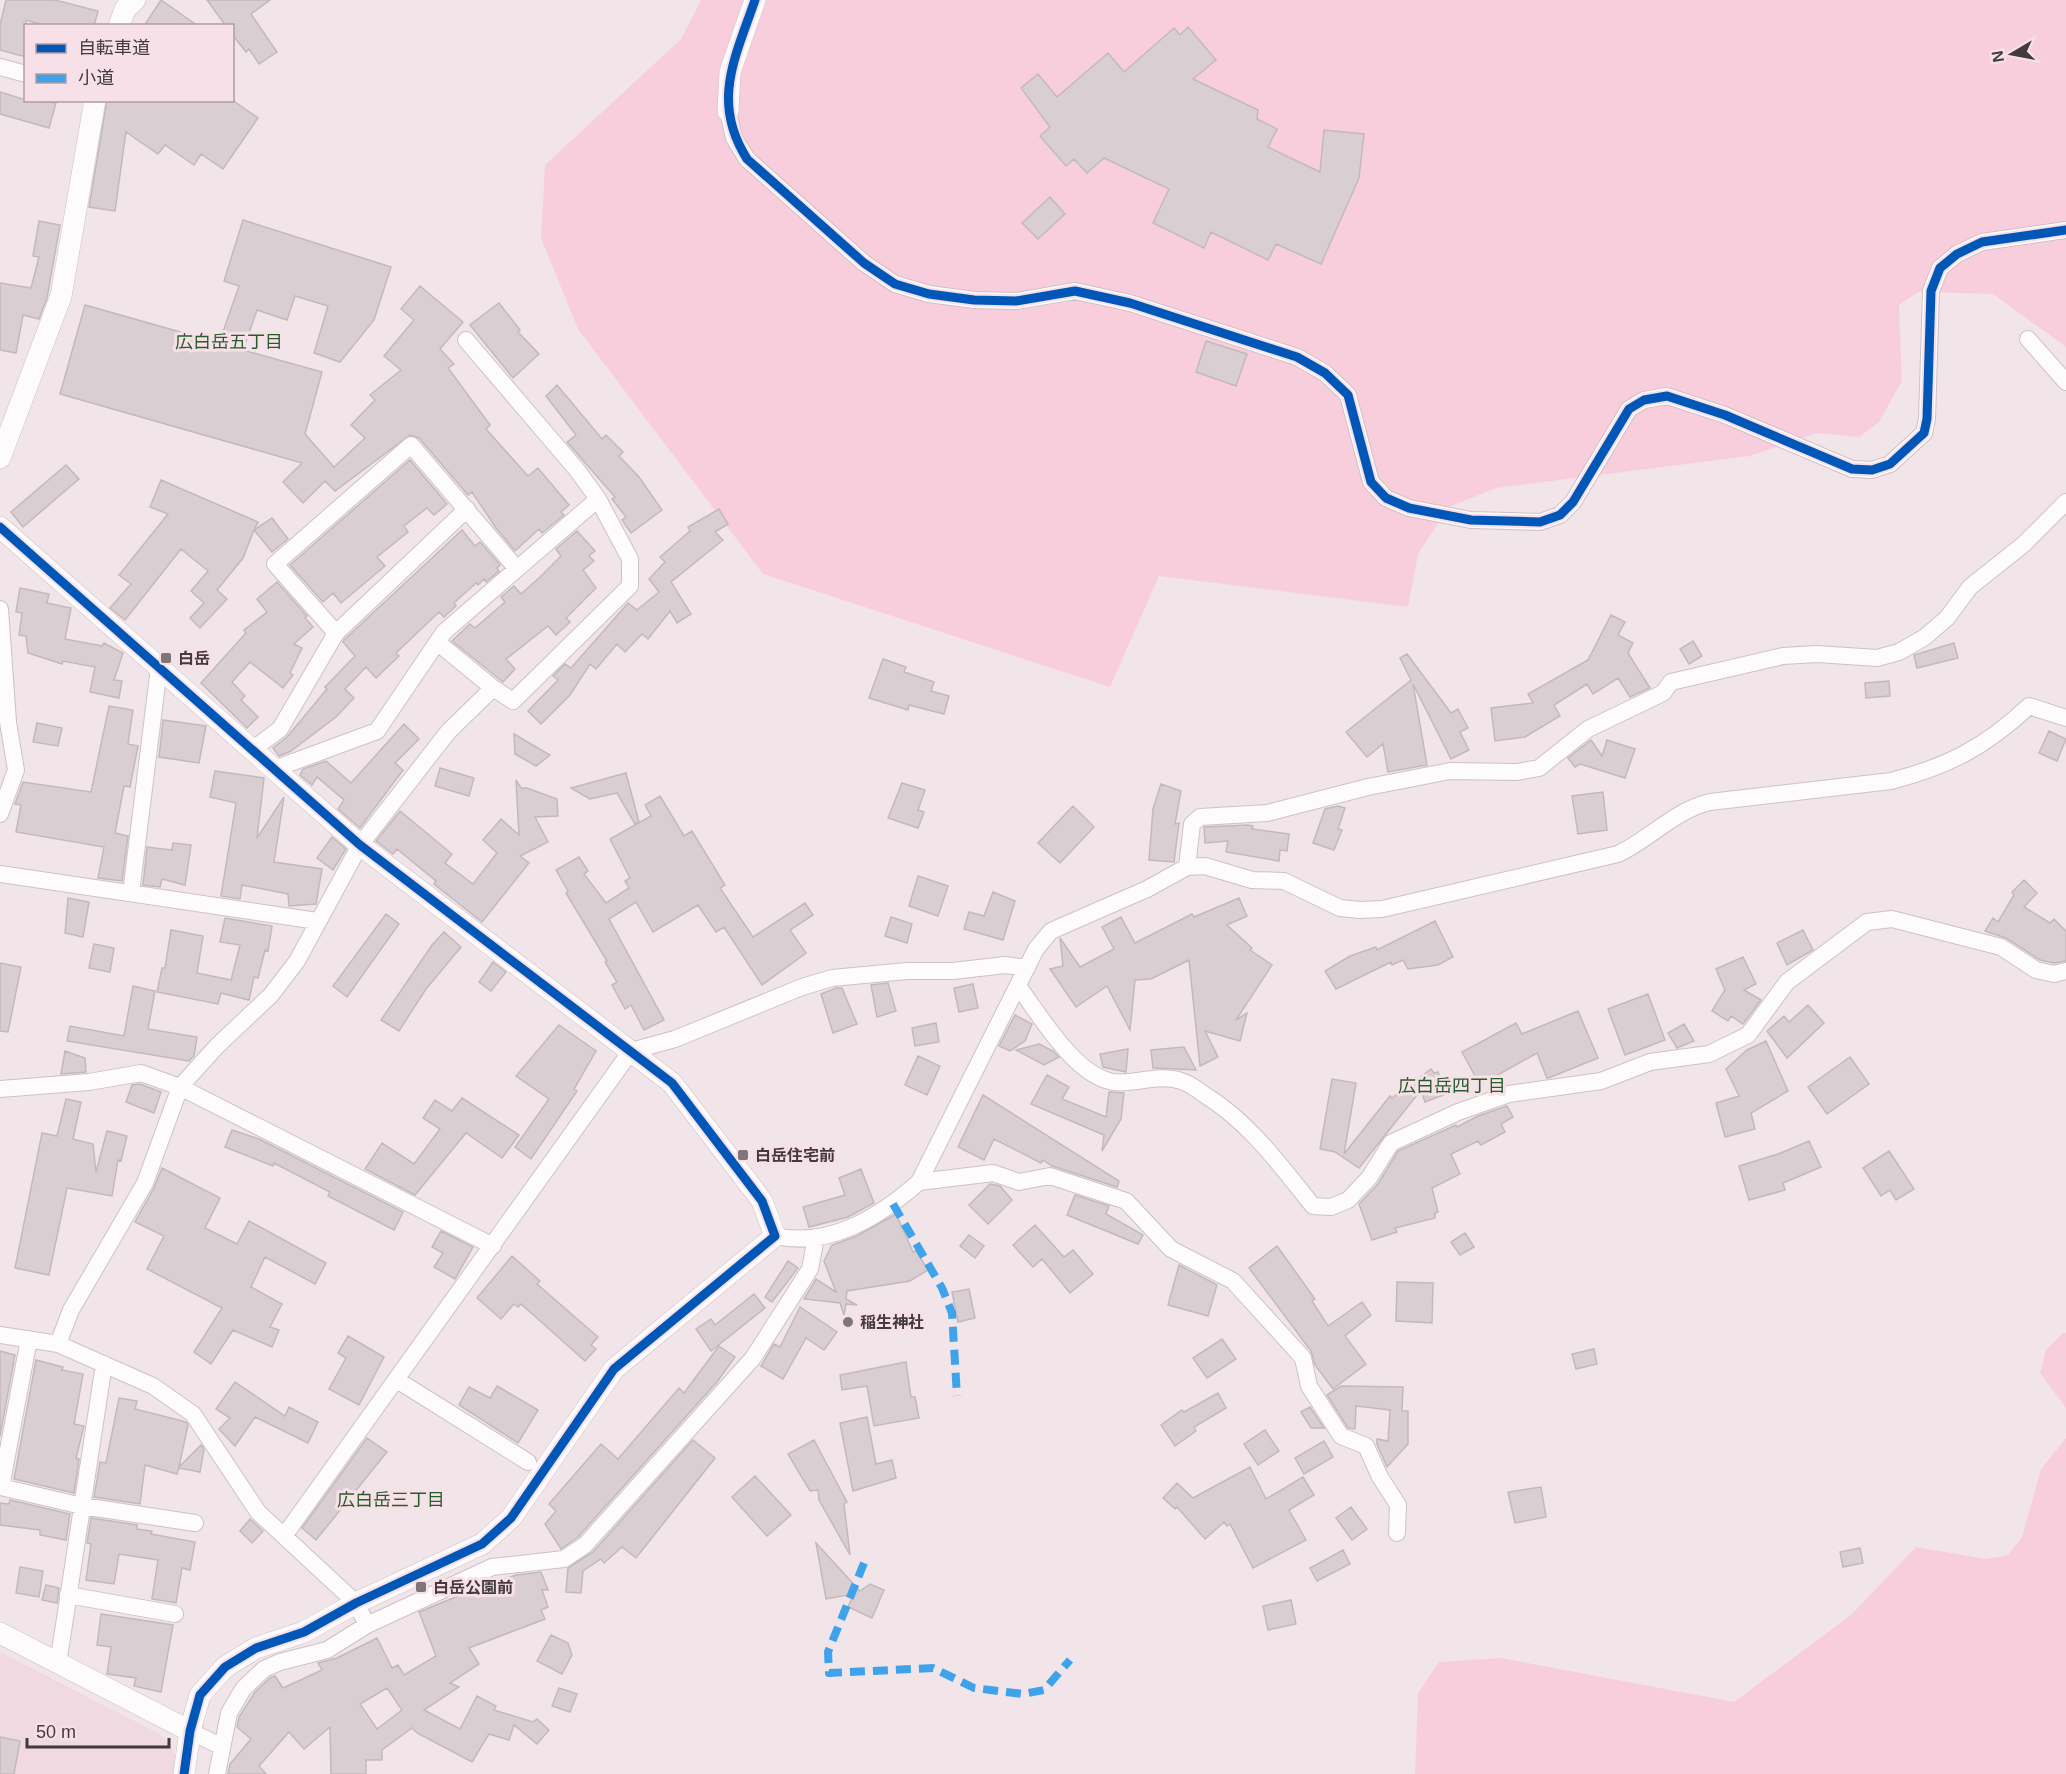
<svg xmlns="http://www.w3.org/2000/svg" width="2066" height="1774" font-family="Helvetica,'Noto Sans JP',sans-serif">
<rect width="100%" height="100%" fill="#f2e5e9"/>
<path fill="#f0d9e1" d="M0 1652 158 1733 171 1746 178 1763 177 1774H0Z"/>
<path fill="#f9cedc" d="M701 0H2066V347L1993 294 1918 292 1899 305 1902 381 1879 422 1859 437 1817 433 1750 456 1496 488 1449 507 1418 554 1408 607 1159 576 1110 687 763 574 578 329 541 238 545 165 681 39Z
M2063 1333H2066V1408L2040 1373 2046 1350Z
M2066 1438V1774H1415L1418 1693 1439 1662 1501 1658 1734 1702 1851 1615 1916 1547 1986 1559 2008 1555 2022 1537 2041 1469Z"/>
<path fill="#d9cfd2" stroke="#c3b9bc" stroke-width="1.5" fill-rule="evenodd" d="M6 0H55L98 11 94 26H46L26 20V57L0 50V25Z
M161 0 198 26H144Z
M207 0H270L251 14 277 52 259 64 249 49 246 52 232 34V26H226Z
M1188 27 1216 60 1193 79 1258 110 1257 119 1277 129 1268 147 1320 172 1324 130 1364 134 1359 178 1321 264 1276 244 1268 260 1211 232 1204 248 1153 223 1169 189 1104 158 1087 173 1074 159 1066 166 1040 136 1050 127 1021 88 1038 74 1057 97 1108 53 1124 72 1174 28 1180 35Z
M0 92 26 100 56 103 49 128 0 114Z
M107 100H232L258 118 223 169 201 154 194 165 165 145 158 154 126 132 115 211 89 207Z
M1050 197 1065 214 1038 239 1022 223Z
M243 220 391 267 374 320 340 362 314 353 328 306 295 296 287 320 257 310 243 350 322 372 305 434 334 467 365 438 351 425 375 400 370 395 401 370 384 356 414 320 401 309 420 286 463 322 440 349 454 364 448 368 490 425 486 429 528 476 538 468 569 505 561 512 564 515 542 533 539 529 515 551 496 528 472 492 468 495 419 438 410 435 335 491 325 481 303 503 283 482 302 463 60 394 85 305 219 343 239 286 224 281Z
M39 221 60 225 47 298 39 319 23 315 16 353 0 350V283L31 288 39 257 33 256Z
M499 303 520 330 518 332 539 354 513 378 470 325Z
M1206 341 1247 354 1236 386 1196 372Z
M557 385 602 439 606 435 623 452 619 456 639 477 662 510 631 533 622 520 626 517 612 499 615 497 567 442 576 435 546 396Z
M410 460 447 504 434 515 427 508 404 526 408 532 377 557 385 566 341 603 333 593 323 602 290 565Z
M66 465 79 479 23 527 11 512Z
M161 480 258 522 254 530 272 518 288 539 272 552 254 530 243 558 217 590 227 599 200 628 190 618 204 603 191 591 208 571 181 549 125 620 110 608 131 584 119 575 168 514 150 507Z
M719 509 728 524 715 532 723 540 671 582 691 614 677 623 670 611 648 639 642 634 625 652 617 644 596 669 590 664 570 695 541 724 528 711 558 680 553 676 565 664 571 668 628 603 637 610 659 592 649 579 665 562 660 557 690 531 688 527Z
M462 530 475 546 480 542 500 565 497 568 499 571 486 582 484 579 478 585 476 583 454 603 456 606 444 617 439 612 396 653 399 656 376 678 366 667 345 689 354 698 336 717 291 751 279 756 273 748 287 737 327 689 325 687 355 656 343 642 344 640Z
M577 531 595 551 589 556 594 561 583 570 596 588 566 618 570 622 556 635 548 626 506 659 515 669 503 682 452 641 470 624 475 628 505 602 501 597 514 586 521 594 540 577 561 556 556 549Z
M277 582 307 616 305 618 313 627 294 644 302 648 290 673 293 675 283 688 250 662 232 682 245 696 241 700 258 717 247 728 201 683 246 633 244 630 267 612 257 599Z
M20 588 49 594 47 603 71 608 65 639 102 646 104 643 123 653 114 680 122 681 119 698 90 692 95 667 63 661 62 664 28 653 26 636 19 635 22 613 16 612Z
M1611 615 1625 622 1618 635 1633 643 1628 653 1650 688 1630 697 1618 678 1593 694 1587 684 1554 705 1560 716 1525 737 1495 741 1491 708 1533 703 1528 694 1588 660Z
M1693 641 1702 656 1689 664 1680 649Z
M1954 643 1958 658 1917 668 1914 655Z
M1407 654 1451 713 1458 709 1468 728 1460 732 1469 750 1451 759 1413 684 1427 765 1388 772 1383 744 1367 757 1346 732 1411 680 1400 658Z
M883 659 906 667 904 672 934 682 931 691 949 696 944 714 909 705 908 710 869 698Z
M1889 681 1890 696 1866 698 1865 683Z
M109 706 133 710 128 744 138 746 130 787 124 786 115 833 128 836 122 881 98 878 104 847 16 832 21 805 15 804 23 782 91 792Z
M163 720 206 726 199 763 159 757Z
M37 723 62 728 58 746 33 742Z
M404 724 419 739 395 763 403 770 360 828 338 809 344 800 317 777 312 785 300 775 303 769 326 761 351 783Z
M2049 731 2066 739 2057 761 2039 753Z
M514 734 550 755 536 766 515 754Z
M1591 740 1602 756 1607 740 1635 749 1625 778 1580 764 1575 767 1568 758Z
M440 768 474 778 469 796 435 786Z
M215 771 264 778 257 838 284 797 274 862 322 869 316 904 289 906 288 894 242 885 240 899 221 896 236 803 210 797Z
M626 773 639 822 635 824 617 793 590 799 571 788Z
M516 780 521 788H527L557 799 558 816 535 817 548 842 520 856 529 863 482 922 434 884 436 881 397 849 393 854 376 841 400 811 452 854 445 863 473 884 497 853 483 840 501 819 519 835Z
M902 783 925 790 918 810 924 812 918 828 888 818Z
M1161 784 1181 791 1175 824 1179 823 1174 862 1149 860 1153 809Z
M1603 792 1607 830 1578 834 1572 796Z
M660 796 684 836 692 831 725 885 720 888 753 937 805 903 813 915 790 930 806 953 762 985 724 927 716 932 698 905 653 932 636 902 609 919 664 1020 644 1030 631 1005 625 1009 612 985 617 982 605 962 607 961 566 893 568 891 556 870 579 857 588 871 584 874 606 903 629 888 625 881 630 878 610 839 651 816 645 805Z
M1073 806 1094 827 1060 863 1038 843Z
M1338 806 1345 808 1338 829 1342 830 1334 850 1313 843 1325 809Z
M1248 825 1253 826 1252 829 1289 834 1287 851 1280 850 1279 861 1226 852 1228 841 1205 843 1204 827Z
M332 837 346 849 333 870 317 858Z
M173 843 191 845 185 885 162 879 160 887 143 885 147 847 172 850Z
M918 876 948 886 938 916 909 906Z
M2024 880 2037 893 2024 907 2050 923 2054 919 2066 931V961L2054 963 2040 960 2006 938 1985 931 1993 918 1998 922 2014 895 2012 892Z
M993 892 1015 901 1003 940 964 929 969 912 984 916Z
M68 898 89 902 83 937 65 933Z
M1239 898 1247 916 1227 925 1252 948 1250 950 1272 965 1236 1020 1247 1013 1240 1041 1205 1031 1218 1057 1200 1066 1189 960 1151 979 1135 980 1130 1030 1107 986 1076 1007 1050 969 1063 966 1060 938 1080 967 1114 949 1102 927 1121 917 1135 943 1192 914 1194 917Z
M386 914 399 924 347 997 333 986Z
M891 917 912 924 907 943 885 936Z
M225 918 272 926 268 951 265 950 258 978 254 977 249 1000 221 993 218 1004 157 992 162 968H165L171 930 203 936 197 973 231 980 240 945 220 942Z
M1435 921 1453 957 1438 965 1408 969 1403 960 1392 965 1391 962 1336 989 1325 971 1350 956 1376 947 1377 950Z
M1803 930 1813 950 1787 965 1777 943Z
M444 932 461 947 426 989 399 1031 381 1020 432 945Z
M94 944 114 948 110 972 89 968Z
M1743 957 1756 984 1744 990 1761 1000 1743 1024 1731 1016 1728 1021 1712 1011 1725 990 1716 969Z
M493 962 506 972 491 991 479 982Z
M0 963 21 967 8 1032 0 1031Z
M888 983 896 1011 877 1017 871 985Z
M973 984 978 1008 959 1012 954 988Z
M133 986 155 991 148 1029 197 1037 194 1056 189 1061 67 1041 70 1026 124 1036Z
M836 988H842L857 1024 833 1033 821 994Z
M1648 994 1665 1040 1625 1055 1608 1009Z
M1808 1005 1824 1023 1787 1058 1767 1031 1784 1016 1789 1022Z
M1578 1011 1598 1058 1551 1077 1547 1078 1537 1053 1480 1085 1462 1052 1516 1023 1522 1034Z
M1015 1015 1032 1024 1025 1041 1010 1051 999 1046Z
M936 1023 939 1042 915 1046 912 1028Z
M1684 1024 1694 1041 1677 1048 1668 1033Z
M559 1025 596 1051 574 1089 577 1091 531 1159 515 1147 549 1099 516 1076Z
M1766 1041 1788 1091 1751 1113 1755 1129 1725 1137 1716 1103 1739 1096 1726 1069 1747 1050Z
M1039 1044 1053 1051 1059 1057 1044 1065 1016 1050Z
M1184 1047 1196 1070 1153 1068 1151 1050Z
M1128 1049 1126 1072 1103 1067 1100 1054Z
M65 1051 85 1058 86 1072 61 1074Z
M918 1056 940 1066 927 1095 905 1085Z
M1850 1057 1869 1084 1827 1114 1808 1087Z
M1431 1069 1434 1073 1438 1072 1446 1094 1425 1102 1421 1090 1359 1168 1335 1152 1320 1149 1332 1079 1356 1083 1344 1154 1390 1096 1392 1098Z
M1047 1075 1069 1087 1062 1099 1106 1117 1109 1092 1124 1093 1121 1119 1102 1151 1104 1135 1031 1104Z
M140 1084 161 1092 154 1113 126 1102 132 1085Z
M983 1095 1119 1181 1117 1187 1052 1166 1043 1160 1041 1163 994 1139 984 1160 958 1147Z
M462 1098 519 1135 502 1158 466 1133 415 1195 365 1169 382 1143 414 1164 440 1129 423 1118 435 1100 452 1111Z
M66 1099 81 1102 73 1139 93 1144 96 1172 107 1131 127 1136 121 1161 118 1160 112 1196 67 1188 49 1275 15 1268 42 1133 57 1136Z
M1507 1106 1513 1117 1501 1124 1505 1132 1481 1145 1478 1141 1451 1154 1460 1174 1432 1188 1438 1212 1435 1213V1218L1395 1228 1397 1232 1372 1240 1359 1204 1378 1184 1398 1151 1456 1125 1457 1127 1478 1116Z
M232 1130 259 1139 403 1212 394 1230 328 1196 330 1192 274 1163 273 1166 225 1147Z
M1809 1141 1821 1167 1783 1183 1785 1190 1749 1200 1739 1166 1778 1154Z
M1889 1151 1914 1189 1896 1200 1890 1190 1881 1196 1863 1168Z
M162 1168 220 1198 205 1228 237 1244 249 1221 326 1263 315 1284 265 1257 251 1287 282 1304 270 1327 279 1330 272 1347 233 1330 211 1364 194 1352 222 1308 147 1269 164 1236 135 1222 154 1188Z
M861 1169 874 1203 848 1217 809 1227 803 1207 845 1195 839 1178Z
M990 1184 1000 1186 1012 1200 988 1224 969 1205Z
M1075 1195 1109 1206 1106 1214 1143 1235 1138 1244 1067 1215Z
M896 1214 913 1252 916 1251 928 1270 910 1281 847 1291 846 1299 857 1305 846 1304 844 1315 840 1303 804 1299 816 1279 836 1292 824 1261 832 1245 857 1236Z
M1035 1225 1064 1257 1073 1250 1093 1274 1070 1293 1042 1259 1033 1267 1013 1245Z
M441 1231 473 1247 455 1279 434 1267 443 1253 432 1247Z
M1465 1233 1474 1247 1460 1255 1451 1242Z
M969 1235 984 1246 975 1258 960 1246Z
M1277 1246 1315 1299 1312 1301 1328 1326 1362 1302 1371 1315 1345 1336 1366 1364 1333 1389 1315 1365 1311 1351 1249 1268Z
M512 1256 540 1281 537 1284 598 1337 591 1345 596 1349 585 1361 521 1304 518 1307 514 1304 501 1319 477 1298Z
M788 1261 798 1268 772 1302 765 1297Z
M1179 1265 1217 1285 1208 1316 1168 1305Z
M1397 1282 1433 1283 1432 1323 1396 1321Z
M969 1289 975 1318 958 1322 952 1292Z
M754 1294 765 1308 711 1351 696 1329 711 1319 715 1325Z
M800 1307 837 1332 824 1350 806 1338 783 1379 761 1366 774 1344 780 1347Z
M348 1336 384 1357 359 1405 329 1389 346 1358 338 1353Z
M1222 1339 1236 1359 1207 1378 1193 1358Z
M719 1346 735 1357 717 1382 578 1537 561 1549 545 1524 556 1511 549 1504 601 1444 618 1459 679 1388 684 1393Z
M1594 1349 1597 1364 1576 1369 1572 1354Z
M0 1351 15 1355 0 1436Z
M36 1360 63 1367 62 1370 83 1374 74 1424 84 1426 76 1458 79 1459 74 1493 14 1479Z
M906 1362 911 1397H915L919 1418 874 1426 867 1386 842 1390 840 1375Z
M235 1382 285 1416 289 1407 318 1422 308 1443 255 1417 235 1446 219 1429 230 1418 216 1409Z
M497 1386 538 1410 518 1443 459 1405 469 1387 490 1398Z
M1341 1386 1403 1387 1402 1411H1408V1444L1387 1467 1377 1444V1439L1388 1441 1390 1410 1356 1406 1355 1429 1348 1428 1327 1395Z
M1218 1393 1226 1408 1194 1427 1196 1431 1175 1446 1161 1425 1182 1410 1184 1412Z
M119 1398 137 1401 135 1409 186 1422 188 1425 179 1467 201 1445 204 1449 200 1472 179 1468 177 1474 145 1465 140 1504 94 1497 100 1462 106 1463Z
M1310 1407 1324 1428H1311L1301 1412Z
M867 1417 876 1464 892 1460 896 1478 853 1491 840 1423Z
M1265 1430 1279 1451 1258 1465 1244 1444Z
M367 1438 387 1452 316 1540 302 1528Z
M693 1440 715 1458 636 1558 622 1547 604 1563 601 1559 583 1571 581 1593 566 1592 568 1568 593 1552Z
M814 1440 847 1502 844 1504 850 1555 819 1500 818 1490 810 1491 788 1454Z
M1324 1441 1333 1457 1304 1474 1295 1458Z
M1250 1467 1266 1499 1303 1477 1314 1495 1289 1510 1306 1540 1253 1568 1230 1524 1227 1526 1224 1522 1205 1539 1177 1507 1175 1509 1163 1498 1177 1483 1193 1498Z
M755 1476 791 1515 767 1536 732 1497Z
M1541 1487 1546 1517 1515 1523 1508 1492Z
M10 1500 70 1514 66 1540 40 1535V1530L0 1525V1503L9 1504Z
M1351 1507 1367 1529 1352 1540 1336 1518Z
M91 1518 137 1525V1529L152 1531 151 1534 195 1542 190 1570 182 1568 176 1603 152 1599 158 1560 119 1554 114 1584 86 1580 91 1544 87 1543Z
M250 1519 263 1531 252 1543 240 1531Z
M816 1543 860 1591 870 1584 884 1590 872 1618 848 1607 854 1594 826 1599Z
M1860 1548 1863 1563 1843 1567 1840 1552Z
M1343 1550 1350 1564 1317 1581 1310 1568Z
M20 1567 43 1571 39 1597 16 1593Z
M541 1572 548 1590H542L548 1607 541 1610 545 1619 469 1648 479 1664 450 1683 459 1687 424 1710 460 1729 477 1696 496 1706 494 1710 533 1722 537 1719 549 1730 537 1744 514 1725 509 1740 489 1734 472 1762 417 1733 412 1728 382 1750V1760H366V1774H331L330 1727 304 1749 289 1732 259 1766 266 1774H228L230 1764 251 1739 237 1727 239 1717 255 1692 270 1678 275 1676 283 1688 322 1670 318 1663 337 1658 377 1638 392 1668 398 1665 404 1675 436 1656 419 1612 480 1587 516 1575ZM387 1688 402 1710 377 1729 360 1704Z
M46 1585 59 1588 57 1603 42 1600Z
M1291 1600 1296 1624 1268 1630 1263 1606Z
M101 1614 173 1625 161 1692 134 1686 136 1678 107 1674 111 1647 97 1645Z
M551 1635 568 1643 572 1655 562 1674 537 1661Z
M559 1688 577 1694 570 1712 552 1706Z
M0 1737 20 1741 14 1774H0Z"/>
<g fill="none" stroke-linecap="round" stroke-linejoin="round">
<g stroke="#ccc2c5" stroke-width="18">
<path id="minor" d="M0 67 26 74
M728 111 734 138 747 159 864 263 895 284 929 294 974 300 1016 301 1075 291 1130 303 1297 357 1325 373 1348 395 1371 482 1386 498 1409 508 1471 520 1540 522 1560 515 1573 502 1629 409 1644 400 1667 396 1725 415 1852 469 1872 470 1890 464 1924 433 1927 419 1931 291 1940 268 1957 254 1982 242 2066 230
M2028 339 2066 382
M0 609 8 722 16 770 0 814
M336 633 275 564 411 445 517 569
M437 642 493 688 513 701 630 586V559L598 499 577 470 466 340
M252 750 280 729 336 633 467 509
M274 769 377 731 444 632 598 499
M1187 867 1192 824 1200 817 1267 813 1368 787 1450 771 1517 772 1539 768 1588 729 1663 693 1671 682 1783 656 1817 654 1877 658 1899 652 1925 637 1947 618 1970 587 2024 544 2066 502
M0 874 317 921
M131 893 159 668
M1018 986C1040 1015 1074 1075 1113 1082 1135 1085 1158 1073 1181 1081 1189 1083 1198 1090 1205 1095 1250 1123 1280 1165 1313 1206L1331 1207 1348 1200 1369 1178 1391 1143 1458 1112 1509 1094 1601 1081 1650 1062 1709 1054 1748 1035 1787 982 1867 922 1892 919 2001 947 2036 970 2054 974 2066 971
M0 1089 89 1082 141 1073 180 1087 493 1246
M919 1182 993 1173 1019 1182 1050 1176 1126 1201 1171 1249 1233 1281 1303 1358 1309 1386 1341 1436 1366 1446 1380 1477 1398 1505 1397 1533
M775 1236C830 1248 879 1217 919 1182L1036 949 1051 931 1147 889 1187 867 1205 866 1252 880 1284 881 1340 908 1360 910 1382 909 1618 854C1650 839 1675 810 1710 802L1891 781C1949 766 1985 747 2029 706L2066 718
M0 1335 58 1344 153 1386 193 1414 258 1512 356 1603 367 1625
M29 1339 1 1487 82 1506 195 1523
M58 1344 71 1310 145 1183 180 1087 217 1046 271 995 297 961 360 845 448 732 493 688
M397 1380 528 1462
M284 1536 631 1051 675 1039 802 987 832 978 907 971H953L1005 965 1027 968
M68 1595 175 1614
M58 1664 104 1364
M190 1731 220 1746
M217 1774 229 1713 243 1689 264 1669 280 1662 327 1650 367 1625 492 1567 564 1559 585 1545 753 1358 810 1269 816 1237"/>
</g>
<g stroke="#ccc2c5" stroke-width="22">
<path id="tertiary" d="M119 26 125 9 135 0
M728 111 730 72 755 0
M0 458 61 296 95 100
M0 527 360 845 672 1083 762 1201 775 1236 614 1369 511 1518 482 1544 356 1603 304 1632 256 1648 225 1667 200 1695 190 1731 184 1774
M0 1633 190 1731"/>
</g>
<use href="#minor" stroke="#fdfbfc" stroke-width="16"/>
<use href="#tertiary" stroke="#fdfbfc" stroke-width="21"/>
<path stroke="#3fa3ec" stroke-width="8" stroke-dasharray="15 8" stroke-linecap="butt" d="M893 1204 942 1288 952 1313 957 1396
M864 1563 828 1652 829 1673 933 1668 974 1688 1023 1694 1044 1690 1070 1660"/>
<g stroke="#f7e0e7" stroke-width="13">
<path id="cycleway" d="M755 0C735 58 711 102 747 159L864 263 895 284 929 294 974 300 1016 301 1075 291 1130 303 1297 357 1325 373 1348 395 1371 482 1386 498 1409 508 1471 520 1540 522 1560 515 1573 502 1629 409 1644 400 1667 396 1725 415 1852 469 1872 470 1890 464 1924 433 1927 419 1931 291 1940 268 1957 254 1982 242 2066 230
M0 527 360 845 672 1083 762 1201 775 1236 614 1369 511 1518 482 1544 356 1603 304 1632 256 1648 225 1667 200 1695 190 1731 184 1774"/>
</g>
<use href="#cycleway" stroke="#0057b8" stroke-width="9"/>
</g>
<g fill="#807679" stroke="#f7e0e7" stroke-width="2">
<rect x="160" y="652" width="12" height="12" rx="3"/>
<rect x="737" y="1149" width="12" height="12" rx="3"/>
<circle cx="848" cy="1322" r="6"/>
<rect x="415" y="1581" width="12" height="12" rx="3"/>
</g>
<g text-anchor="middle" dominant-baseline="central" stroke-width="6" stroke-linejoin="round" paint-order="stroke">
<g font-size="16" font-weight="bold" fill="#433a3d" stroke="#f7e0e7" text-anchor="start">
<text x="178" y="658">白岳</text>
<text x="755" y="1155">白岳住宅前</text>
<text x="860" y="1322">稲生神社</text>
<text x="433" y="1587">白岳公園前</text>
</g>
<g font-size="18" fill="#245e2d" stroke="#f7e0e7">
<text x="229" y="342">広白岳五丁目</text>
<text x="1452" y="1086">広白岳四丁目</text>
<text x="391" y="1500">広白岳三丁目</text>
</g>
</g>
<rect x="24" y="24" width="210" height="78" fill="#f7e0e7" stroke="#af9ea3" stroke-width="1.5"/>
<rect x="36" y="44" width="30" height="9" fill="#0057b8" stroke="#af9ea3" stroke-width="1.5"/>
<text x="78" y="54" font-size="18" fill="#433a3d">自転車道</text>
<rect x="36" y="74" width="30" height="9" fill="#3fa3ec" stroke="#af9ea3" stroke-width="1.5"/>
<text x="78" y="84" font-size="18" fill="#433a3d">小道</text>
<g transform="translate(2012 54) rotate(260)" stroke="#f7e0e7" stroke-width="4.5" paint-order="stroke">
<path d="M0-4.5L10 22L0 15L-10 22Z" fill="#433a3d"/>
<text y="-9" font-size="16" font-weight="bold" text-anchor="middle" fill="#433a3d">N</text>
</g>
<path d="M27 1738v9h142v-9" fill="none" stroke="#433a3d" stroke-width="3"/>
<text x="36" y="1738" font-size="18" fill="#433a3d" stroke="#f7e0e7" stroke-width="4.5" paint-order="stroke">50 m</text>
</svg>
